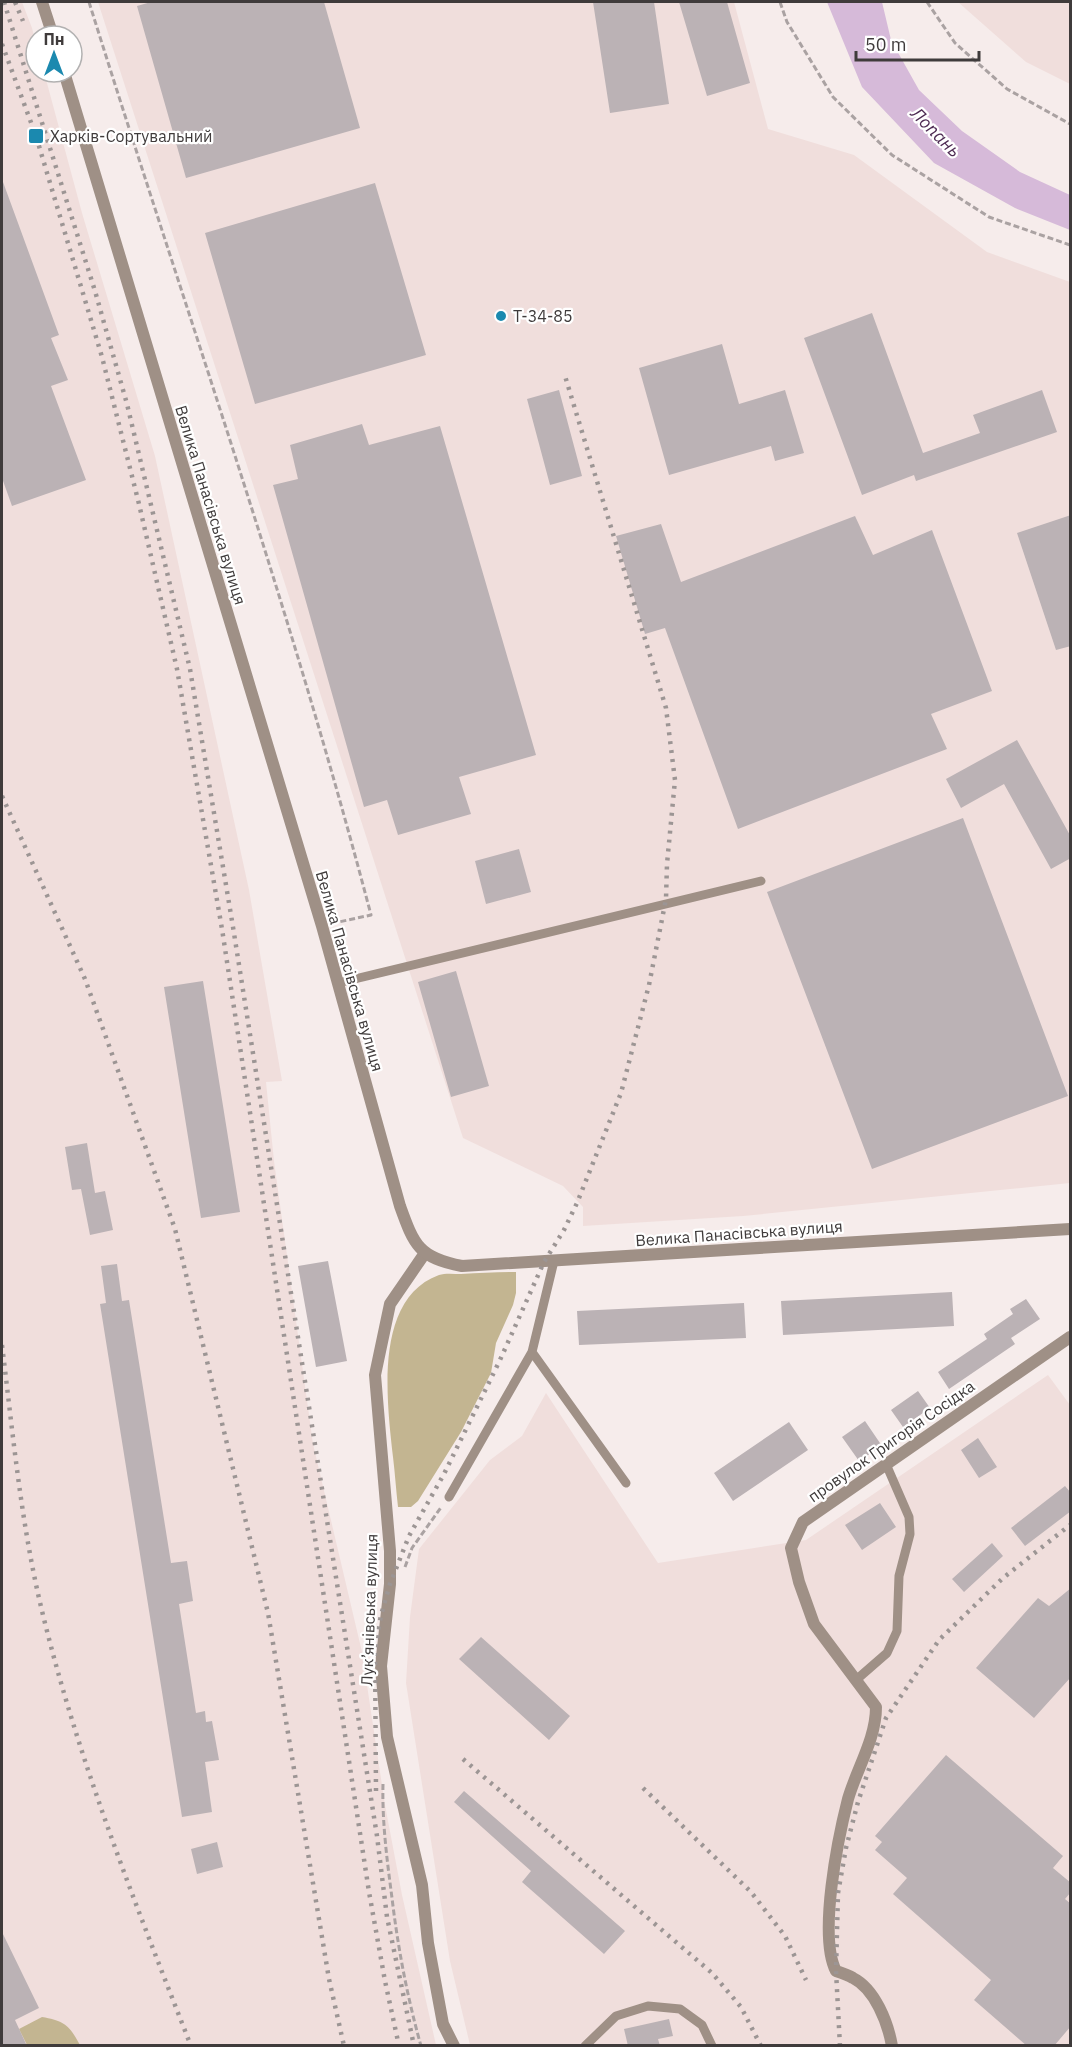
<svg xmlns="http://www.w3.org/2000/svg" width="1072" height="2047" font-family="'IBM Plex Sans',sans-serif">
<rect width="100%" height="100%" fill="#f6eceb"/>
<path fill="#f0dedc" d="M2 2H22L32 28 36 44V72H44L82 213 155 456 249 890 282 1081 266 1082 274 1161 313 1444 362 1652 385 1805 402 1895 436 2045H2Z
M98 2H734L768 129 854 155 987 252 1070 282V1183L743 1216 583 1226V1207L563 1186 463 1138Z
M958 2H1070V84L1026 62Z
M1048 1375 1070 1405V2045H470L450 1961 406 1683 410 1617 419 1549 490 1460 522 1436 546 1393 658 1563 806 1540Z"/>
<path fill="#c3b591" d="M516 1272V1293L513 1305 496 1343 491 1373 461 1432 418 1501 411 1507H398C396 1490 395 1473 393 1457 387 1402 373 1299 439 1275 445 1273 454 1274 461 1274 480 1273 498 1272 516 1272Z
M42 2017C65 2021 69 2025 80 2045H27L19 2029Z"/>
<path fill="#d6bad9" d="M827 2H882L891 40 919 90 962 131 1020 172 1070 195V230L1015 208 934 163 862 87Z"/>
<path fill="#bbb2b5" d="M151 2H324L360 128 186 178 137 6Z
M593 2H654L669 104 610 113Z
M679 2H727L750 83 707 96Z
M3 182 59 335 51 338 68 380 51 386 86 480 12 506 2 478V183Z
M375 183 426 355 255 404 205 233Z
M872 313 923 453 980 433 973 415 1042 390 1057 432 916 481 914 475 862 495 804 338Z
M722 344 739 404 785 390 804 453 775 461 771 446 669 475 639 368Z
M559 390 582 476 550 485 527 399Z
M362 424 369 445 440 426 536 755 459 777 471 814 398 835 387 800 364 807 273 485 298 479 290 445Z
M1071 515V646L1056 650 1017 533Z
M855 516 873 555 932 530 992 691 931 714 947 749 738 829 665 628 645 634 616 536 661 524 681 582Z
M1017 740 1071 837V858L1051 869 1004 784 961 808 946 779Z
M963 818 1068 1096 872 1169 767 892Z
M519 849 531 892 486 904 475 861Z
M456 971 489 1086 451 1097 418 982Z
M203 981 240 1212 201 1218 164 987Z
M87 1143 95 1193 105 1191 113 1230 90 1235 81 1189 72 1190 65 1147Z
M328 1261 347 1361 316 1367 298 1266Z
M117 1264 122 1301 129 1300 171 1563 187 1561 193 1601 179 1604 196 1713 205 1711 206 1722 212 1721 219 1760 205 1762 212 1812 182 1817 100 1304 106 1303 101 1266Z
M952 1292 954 1326 783 1335 781 1301Z
M1026 1299 1040 1319 1011 1338 1015 1344 949 1389 938 1372 987 1339 984 1334 1013 1314 1010 1309Z
M744 1303 746 1338 579 1345 577 1311Z
M918 1391 930 1408 903 1427 891 1410Z
M865 1421 882 1446 859 1461 842 1437Z
M789 1422 808 1450 733 1501 714 1473Z
M978 1438 997 1467 979 1478 961 1450Z
M1065 1486 1071 1493V1511L1025 1546 1011 1528Z
M880 1503 896 1527 862 1550 845 1525Z
M992 1543 1003 1556 964 1592 952 1579Z
M1071 1588V1677L1034 1718 976 1668 1038 1598 1049 1606Z
M481 1637 570 1716 549 1740 459 1659Z
M946 1755 1063 1856 1053 1868 1071 1883V1892L1065 1899 1071 1904V2026L1054 2046H1027L974 2000 991 1980 893 1894 907 1878 875 1850 882 1842 875 1836Z
M464 1791 625 1931 604 1954 522 1882 531 1871 454 1802Z
M217 1842 223 1867 197 1874 191 1849Z
M2 1932 39 2008 15 2020 27 2046H2Z
M669 2019 673 2036 658 2039 660 2046H628L624 2029Z"/>
<g fill="none" stroke-linecap="round" stroke-linejoin="round">
<path stroke="#aaa2a2" stroke-width="3" stroke-dasharray="6 3" stroke-linecap="butt" d="M89 2C184 306 290 606 371 915L334 923
M780 2 787 22 833 97 892 155 989 217 1070 245
M927 2 955 43 1007 89 1070 124
M405 1567 412 1548 442 1506
M383 1784C382 1822 387 1860 392 1898 398 1948 407 1996 421 2046"/>
<path stroke="#9f9086" stroke-width="9" d="M338 983 761 881
M554 1261 532 1352 626 1483
M449 1497 532 1352
M856 1680 887 1653 897 1631 899 1576 910 1534 909 1517 886 1464
M585 2046 616 2016 648 2006 680 2009 702 2025 712 2046"/>
<path stroke="#9f9086" stroke-width="12" d="M425 1253 390 1304 375 1375 390 1551V1584L381 1666 387 1737 422 1885 428 1943 443 2024 454 2046
M892 2046C888 2023 875 1989 853 1978 848 1975 842 1973 836 1971 818 1936 838 1838 848 1799 857 1768 876 1739 876 1707L814 1624 799 1582 791 1548 803 1522 1070 1337"/>
<path stroke="#9f9086" stroke-width="12" d="M42 2 53 36
M64 72 322 926 400 1206C414 1245 419 1258 462 1266L1070 1229"/>
<path stroke="#9c9594" stroke-width="4.5" stroke-dasharray="3 6" stroke-linecap="butt" d="M4 2 95 291 127 404 190 669 233 927 377 1836 387 1917 414 2046
M15 2 23 21
M2 44 36 136 102 357 139 504 177 669 222 929 369 1892 385 1981 399 2046
M2 796 85 979 175 1229 268 1613 329 1979 344 2046
M2 1345C13 1434 21 1524 42 1611 78 1760 135 1903 191 2046
M463 1759 712 1973 741 2007 761 2046
M643 1788 751 1892 785 1936 806 1980
M376 1791 375 1649 381 1615 390 1584 409 1536 444 1474 500 1360 544 1262 564 1230 577 1203 621 1093 649 985 666 899 667 864 675 780 666 708 565 376
M840 2046 836 1971 838 1893 846 1848 858 1802 886 1718 939 1640 1003 1578 1070 1525"/>
</g>
<g fill="#1b89af" stroke="#fff" stroke-width="2">
<rect x="28" y="128" width="16" height="16" rx="3"/>
<circle cx="501" cy="316" r="6"/>
</g>
<g text-anchor="middle" dominant-baseline="central" stroke-width="4.5" stroke-linejoin="round" paint-order="stroke">
<g font-size="16" fill="#3f3b3b" stroke="#fff" text-anchor="start">
<text x="50" y="136">Харків-Сортувальний</text>
<text x="513" y="316">Т-34-85</text>
</g>
<g font-size="16" fill="#3f3b3b" stroke="#fff">
<text transform="translate(211 505) rotate(73)">Велика Панасівська вулиця</text>
<text transform="translate(350 971) rotate(74)">Велика Панасівська вулиця</text>
<text transform="translate(739 1233) rotate(-4)">Велика Панасівська вулиця</text>
<text transform="translate(891 1441) rotate(-35)">провулок Григорія Сосідка</text>
<text transform="translate(369 1610) rotate(-88)">Лук’янівська вулиця</text>
</g>
<g font-size="18" font-style="italic" fill="#4e2b53" stroke="#fff">
<text transform="translate(936 132) rotate(45)">Лопань</text>
</g>
</g>
<rect width="1072" height="2047" fill="none" stroke="#3f3b3b" stroke-width="6"/>
<g transform="translate(54 54)"><circle r="28" fill="#ffffff" stroke="#b2b1b1" stroke-width="1.5"/>
<path d="M0-4.5L10 22L0 15L-10 22Z" fill="#1b89af"/>
<text y="-9" font-size="16" font-weight="bold" text-anchor="middle" fill="#3f3b3b">Пн</text>
</g>
<path d="M856 51v9h123v-9" fill="none" stroke="#3f3b3b" stroke-width="3"/>
<text x="865" y="51" font-size="18" fill="#3f3b3b" stroke="#ffffff" stroke-width="4.5" paint-order="stroke">50 m</text>
</svg>
